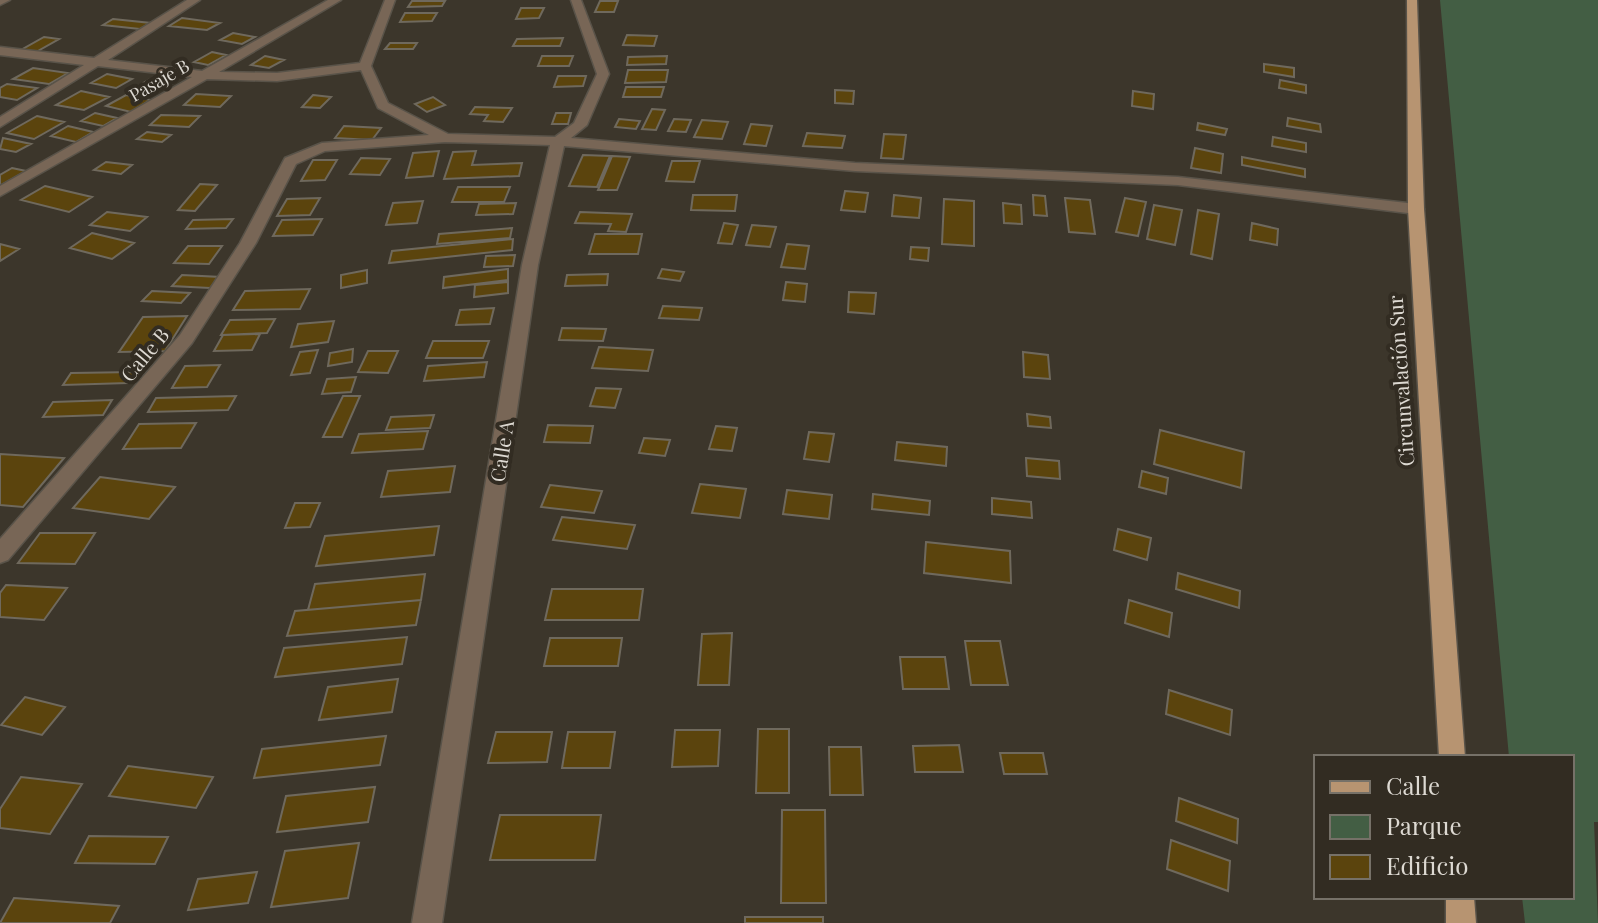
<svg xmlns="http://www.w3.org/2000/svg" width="1598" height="923" font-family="'Playfair Display',serif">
<rect width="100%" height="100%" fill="#3c362b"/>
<path fill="#435e44" d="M1440 0H1598V822H1594L1598 923H1525L1522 897H1572V757H1509Z"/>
<path fill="#5b440d" stroke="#6f695d" stroke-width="2" d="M412 1H445L442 6 408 7Z
M600 1H618L614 12H595Z
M521 8H544L539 18 516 19Z
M405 13H437L432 21 400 22Z
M182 18 220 23 207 30 169 26Z
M113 19 151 23 140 29 103 25Z
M233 33 255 37 242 44 220 40Z
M627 35 657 36 654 46 623 45Z
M44 37 59 39 36 52 21 50Z
M563 38 560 46H513L517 39Z
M390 43H417L413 49H385Z
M212 52 226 55 208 65 194 62Z
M265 56 284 60 269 68 251 65Z
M542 56H573L569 66H538Z
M667 56 666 64 627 65 628 57Z
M1264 64 1294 68V77L1264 72Z
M33 68 68 73 49 84 13 79Z
M628 70H668L666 82 625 83Z
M107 74 132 79 116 88 91 83Z
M558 76H586L583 86 554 87Z
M150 79 171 84 151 95 130 91Z
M1280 80 1306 85V93L1279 88Z
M7 84 37 88 17 100 0 97V88Z
M626 87H664L661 97H623Z
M835 90 854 91 853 104 835 103Z
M81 91 109 97 84 110 56 105Z
M1133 91 1154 94 1153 109 1132 106Z
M196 94 231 96 220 107 184 105Z
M126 95 150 100 131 112 106 106Z
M313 95 331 97 320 108 302 107Z
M433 97 445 105 427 112 415 104Z
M475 107 512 108 503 122 484 121 488 115 470 114Z
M652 109 665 110 656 130 642 129Z
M95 113 117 118 103 126 81 121Z
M556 113H571L568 124H552Z
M161 115 200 116 189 127 150 125Z
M37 116 64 122 34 139 7 133Z
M1288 118 1320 124 1321 132 1287 126Z
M619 119 640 121 636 129 615 127Z
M674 119 691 120 686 132 668 131Z
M702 120 728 122 722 139 694 137Z
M1198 123 1227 129 1225 135 1197 130Z
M751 124 772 126 766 146 744 144Z
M68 126 93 132 76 142 51 136Z
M344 126 381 128 372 140 335 138Z
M147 132 171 135 162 142 137 139Z
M807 133 845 136 842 148 803 146Z
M884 134 906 135 903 159 881 158Z
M1273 137 1306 143V152L1272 146Z
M3 138 31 144 16 152 0 149Z
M1195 148 1223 154 1221 173 1191 168Z
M439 151 433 176 406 178 413 153Z
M476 151 472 165 522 163 519 176 444 179 453 152Z
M583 155 610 156 597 187 569 186Z
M612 156 630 157 617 190H598Z
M1242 157 1305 169V177L1242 165Z
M361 158 390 159 380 175 350 174Z
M313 160H337L325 180 301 181Z
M672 161H700L694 182 666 181Z
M106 162 132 165 121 174 94 170Z
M12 168 26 171 0 186V175Z
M200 184 217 185 195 211 178 210Z
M45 186 92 197 69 212 21 200Z
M458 187H510L504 202H452Z
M845 191 868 193 865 212 841 210Z
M693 195H737L735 211 691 210Z
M894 195 921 198 919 218 892 216Z
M1033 195 1045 196 1047 216 1034 215Z
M320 198 310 215 277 216 287 199Z
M1065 198 1090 200 1095 234 1069 232Z
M1125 198 1146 202 1138 236 1116 232Z
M944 199 974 201V246L942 244Z
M423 201 417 223 386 225 393 203Z
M516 203 513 214 476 215 479 204Z
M1003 203 1021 205 1022 224 1004 223Z
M1154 205 1182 210 1175 245 1147 239Z
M1198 210 1219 214 1212 259 1191 254Z
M107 212 147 217 130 231 90 225Z
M580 212 632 214 626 232 608 231 611 224 575 223Z
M233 219 226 228 186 229 193 220Z
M322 219 313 235 273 236 282 220Z
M724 223 738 225 732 244 718 243Z
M1252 223 1278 229 1277 245 1250 240Z
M752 225 776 227 770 247 746 245Z
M512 228 510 238 437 244 439 234Z
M92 233 134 243 112 259 70 248Z
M595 234H642L638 254H589Z
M513 239 512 250 389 263 392 251Z
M0 244 19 249 0 261Z
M787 244 809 246 805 269 781 267Z
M188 246H222L209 264 174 263Z
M911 247 929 248 928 261 910 259Z
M515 255 513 266 484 267 486 256Z
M508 269V280L443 288 444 277Z
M662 269 684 272 680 281 658 278Z
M367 270V283L341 288V275Z
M608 274 607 285 565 286 567 275Z
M182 275 220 277 210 288 172 286Z
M508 282V293L474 297 475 285Z
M786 282 807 284 805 302 783 300Z
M310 289 300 309 233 310 245 291Z
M152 291 190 293 181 303 142 301Z
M849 292 876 293 874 314 848 312Z
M663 306 702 308 699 320 659 318Z
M494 308 490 324 456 325 460 310Z
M187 316 165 351 119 352 143 317Z
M275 319 267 333 221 335 230 320Z
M334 321 328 342 291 347 298 324Z
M562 328 606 329 603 341 559 340Z
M260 334 252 350 214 351 223 335Z
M433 341H489L483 358H426Z
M599 347 653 350 648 371 592 368Z
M353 349 352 362 328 366 330 353Z
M318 350 310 373 291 375 300 352Z
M368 351H398L388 373 358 372Z
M1023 352 1048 355 1050 379 1024 377Z
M487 362 484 377 424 381 428 366Z
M220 365 207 387 172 388 185 366Z
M135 372 128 383 63 385 71 373Z
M356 377 351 392 322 394 327 379Z
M596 388 621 389 615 408 590 406Z
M236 396 228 410 148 412 156 398Z
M343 396H360L342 437H323Z
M112 400 103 415 43 417 53 402Z
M1027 414 1050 417 1051 428 1028 426Z
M434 415 430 428 386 430 391 417Z
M196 423 181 448 123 449 139 424Z
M548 425 593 426 590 443 544 442Z
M716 426 737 428 732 451 709 449Z
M1160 430 1244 452 1241 488 1154 464Z
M428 431 423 449 352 453 359 434Z
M809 432 834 434 829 462 804 459Z
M644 438 670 440 665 456 639 453Z
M897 442 947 447 946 466 895 460Z
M0 454 64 458 23 507 0 505Z
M1026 458 1059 461 1060 479 1027 476Z
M455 466 450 492 381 497 388 471Z
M1142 471 1168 478 1166 494 1139 487Z
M100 477 175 487 149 519 73 508Z
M700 484 746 489 740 518 692 513Z
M550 485 602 491 594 513 541 507Z
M787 490 832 495 829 519 783 514Z
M873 494 930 501 929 515 872 509Z
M992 498 1031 502 1032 518 992 514Z
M295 503H320L310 527 285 528Z
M562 517 635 525 627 549 553 540Z
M439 526 434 555 316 566 325 536Z
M1118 529 1151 538 1147 560 1114 550Z
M40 533H95L75 564 18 563Z
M926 542 1010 551 1011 583 924 573Z
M1178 573 1240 591 1239 608 1176 589Z
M425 574 421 600 308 610 315 584Z
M6 585 67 588 44 620 0 617V593Z
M552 589H643L639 620H545Z
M421 600 416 625 287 636 295 611Z
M1129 600 1172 613 1169 637 1125 623Z
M732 633 729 685H698L702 634Z
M407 637 402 664 275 677 284 648Z
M550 638H622L618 666H544Z
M965 641H1000L1008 685H971Z
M900 657H945L949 689H903Z
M398 679 392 712 319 720 328 687Z
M1169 690 1232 710 1230 735 1166 714Z
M25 697 65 707 42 735 1 725Z
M758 729H789V793H756Z
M675 730H720L718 766 672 767Z
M496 732H552L547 762 488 763Z
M568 732H615L610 768H562Z
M386 736 380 765 254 778 262 749Z
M959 745 963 772H915L913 746Z
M829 747H861L863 795H830Z
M1000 753H1043L1047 774H1004Z
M128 766 213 777 196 808 109 796Z
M21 777 82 784 50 834 0 828V809Z
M375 787 368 822 277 832 286 796Z
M1179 798 1238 819 1237 843 1176 821Z
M782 810H825L826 903H781Z
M500 815H601L595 860H490Z
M89 836 168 837 155 864 75 863Z
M1171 840 1230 861 1228 891 1167 869Z
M359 843 348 898 271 907 285 851Z
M257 872 248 903 188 910 198 879Z
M14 898 119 906 110 923H0Z
M745 917H823V923H745Z"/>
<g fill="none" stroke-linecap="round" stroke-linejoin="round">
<g stroke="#595349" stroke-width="3">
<path id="minor" d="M0 0H10L0 5Z
M187 0H200L108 60 202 71 328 0H341L219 72 277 73 360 63 385 0H395L371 66 388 103 448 134 555 137 574 123 597 74 571 0H581L609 74 587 125 571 138 855 163 1178 177 1416 204 1424 209 1416 214 1178 185 855 171 564 146 538 265 442 923H412L522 265 550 145 445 142 325 151 296 164 256 243 192 343 8 560 0 563V539L180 335 240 243 285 158 322 143 429 135 378 108 361 70 277 81 207 79 0 196V186L192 77 98 66 0 127V117L84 65 0 55V47L94 58Z"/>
</g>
<g stroke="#595349" stroke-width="3">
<path id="primary" d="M1407 0H1417L1424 209 1465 757H1439L1408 209Z
M1446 897H1474L1476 923H1446Z"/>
</g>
<use href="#minor" fill="#786656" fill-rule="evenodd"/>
<use href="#primary" fill="#b79471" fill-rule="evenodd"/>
</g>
<g text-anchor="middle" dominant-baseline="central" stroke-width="8" stroke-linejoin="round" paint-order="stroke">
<g font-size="18" fill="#ddd9d2" stroke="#322c22">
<text transform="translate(159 80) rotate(-30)">Pasaje B</text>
</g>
<g font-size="20" fill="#ddd9d2" stroke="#322c22">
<text transform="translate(144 354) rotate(-50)">Calle B</text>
<text transform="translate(1400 381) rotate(-94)">Circunvalación Sur</text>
<text transform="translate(501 451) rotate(-81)">Calle A</text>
</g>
</g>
<rect x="1314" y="755" width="260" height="144" fill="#322c22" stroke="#767168" stroke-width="2"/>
<rect x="1330" y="781" width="40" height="12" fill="#b79471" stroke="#767168" stroke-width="2"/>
<text x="1386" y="795" font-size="24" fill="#ddd9d2">Calle</text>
<rect x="1330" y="815" width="40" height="24" fill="#435e44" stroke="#767168" stroke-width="2"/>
<text x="1386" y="835" font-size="24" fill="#ddd9d2">Parque</text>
<rect x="1330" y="855" width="40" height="24" fill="#5b440d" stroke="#767168" stroke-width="2"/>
<text x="1386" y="875" font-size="24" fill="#ddd9d2">Edificio</text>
</svg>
